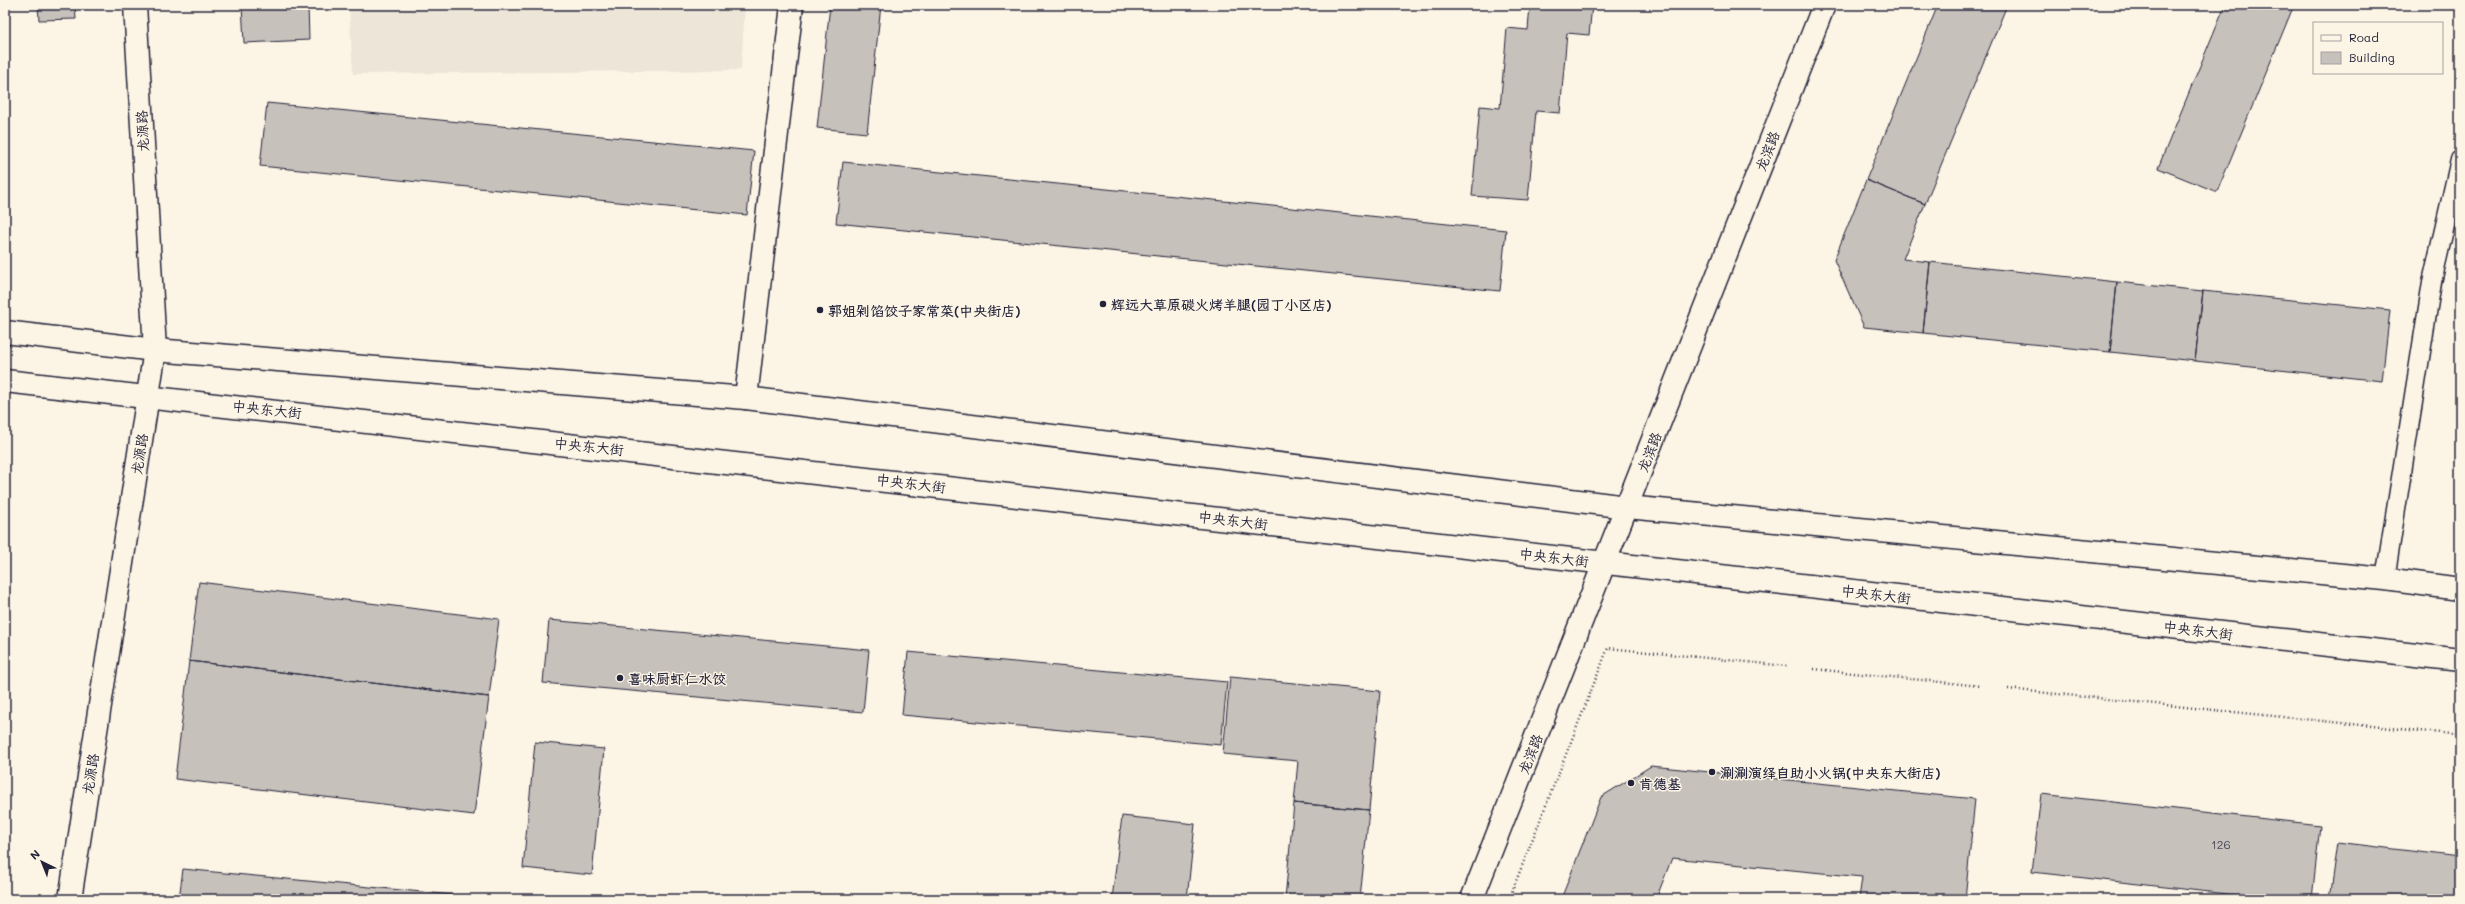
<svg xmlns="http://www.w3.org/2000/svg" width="2465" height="904" font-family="Mali,'LXGW WenKai TC',sans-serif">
<rect width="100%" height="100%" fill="#fcf5e5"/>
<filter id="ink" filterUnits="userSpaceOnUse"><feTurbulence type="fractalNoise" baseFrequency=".025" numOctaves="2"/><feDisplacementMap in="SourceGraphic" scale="8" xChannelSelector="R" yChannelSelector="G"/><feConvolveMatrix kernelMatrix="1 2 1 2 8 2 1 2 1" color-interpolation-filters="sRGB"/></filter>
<g filter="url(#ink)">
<path fill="#ece5d8" d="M349 5H745L741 70 353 74Z"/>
<path fill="#c6c1bb" stroke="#22223b" d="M38 5H75L76 19 39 20Z
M242 5H308L309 40 244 43Z
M830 5H881L867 133 817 128Z
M1530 5H1592L1589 35 1567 33 1560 113 1536 111 1528 200 1472 196 1480 106 1500 108 1507 28 1528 30Z
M1938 5H2007L1925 204 1866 180Z
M2225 5H2294L2217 192 2158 168Z
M267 103 754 151 747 215 260 166Z
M843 162 1506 230 1500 291 836 223Z
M1866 180 1925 204 1903 259 1930 262 1923 333 1864 327 1834 260Z
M1930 262 2117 282 2110 352 1923 333Z
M2117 282 2203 291 2195 361 2110 352Z
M2203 291 2390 310 2382 381 2195 361Z
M199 582 499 619 489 697 189 661Z
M549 620 869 650 863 712 543 683Z
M908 652 1227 682 1221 745 902 715Z
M189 661 489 697 474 815 175 779Z
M1230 677 1380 691 1369 810 1294 803 1298 761 1223 754Z
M535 742 604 749 592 875 523 868Z
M1651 766 1975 799 1965 899H1859L1862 877 1672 858 1656 899H1561L1601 797Z
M2041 794 2320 825 2312 899H2271L2032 872Z
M1294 803 1369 810 1360 899H1285Z
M1122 816 1195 824 1187 899H1112Z
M2337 842 2460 857V899H2329Z
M183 869 453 895V899H179Z"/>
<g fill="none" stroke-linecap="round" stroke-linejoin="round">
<g stroke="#22223b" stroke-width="21">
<path id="service" d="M2385 579 2432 282 2460 160"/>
</g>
<g stroke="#22223b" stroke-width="25">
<path id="minor" d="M746 398 792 5
M70 899 155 350 135 5
M1472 899 1824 5"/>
</g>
<g stroke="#22223b" stroke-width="25">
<path id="secondary" d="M5 332 155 350 746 398 1627 507 2385 579 2460 589
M5 381 2460 660"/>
</g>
<path stroke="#22223b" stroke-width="2.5" stroke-dasharray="1 3" stroke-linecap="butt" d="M1814 669 1980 686
M2008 689 2460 735
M1509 899 1608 648 1787 666"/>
<use href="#service" stroke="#fcf5e5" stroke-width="18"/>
<use href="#minor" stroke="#fcf5e5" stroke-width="22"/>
<use href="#secondary" stroke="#fcf5e5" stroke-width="22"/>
</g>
</g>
<g fill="#22223b" stroke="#fcf5e5" stroke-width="1.5">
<circle cx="1103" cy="304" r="4"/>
<circle cx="820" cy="310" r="4"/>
<circle cx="620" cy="678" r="4"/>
<circle cx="1712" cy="772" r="4"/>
<circle cx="1631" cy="783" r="4"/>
</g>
<g text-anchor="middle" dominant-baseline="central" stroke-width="3" stroke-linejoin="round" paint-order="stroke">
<g font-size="12" fill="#4b4a5b">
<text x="2221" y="844">126</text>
</g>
<g font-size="14" fill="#22223b" stroke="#fcf5e5">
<text transform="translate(142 131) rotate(-93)">龙源路</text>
<text transform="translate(1767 151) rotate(-69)">龙滨路</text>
<text transform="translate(267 409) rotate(6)">中央东大街</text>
<text transform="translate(589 446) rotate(6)">中央东大街</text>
<text transform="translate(1649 452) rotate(-69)">龙滨路</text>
<text transform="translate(139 454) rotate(-81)">龙源路</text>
<text transform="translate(911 483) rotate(7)">中央东大街</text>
<text transform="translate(1233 520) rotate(7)">中央东大街</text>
<text transform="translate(1554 557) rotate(7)">中央东大街</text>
<text transform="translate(1876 594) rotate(7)">中央东大街</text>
<text transform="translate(2198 630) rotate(7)">中央东大街</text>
<text transform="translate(1530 754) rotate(-68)">龙滨路</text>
<text transform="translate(90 774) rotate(-81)">龙源路</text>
</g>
<g font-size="14" font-weight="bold" fill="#22223b" stroke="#fcf5e5" text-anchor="start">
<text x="1111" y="304">辉远大草原碳火烤羊腿(园丁小区店)</text>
<text x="828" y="310">郭姐剁馅饺子家常菜(中央街店)</text>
<text x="628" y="678">喜味厨虾仁水饺</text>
<text x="1720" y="772">涮涮演绎自助小火锅(中央东大街店)</text>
<text x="1639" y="783">肯德基</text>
</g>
</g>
<rect width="2465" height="904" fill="none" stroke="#fcf5e5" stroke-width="20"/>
<rect x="10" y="10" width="2445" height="884" fill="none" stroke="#22223b" stroke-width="1.5" filter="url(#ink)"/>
<rect x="2313" y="22" width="130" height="52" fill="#fcf5e5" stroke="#a5a1a1"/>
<rect x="2321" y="35" width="20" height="6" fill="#fcf5e5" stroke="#a5a1a1"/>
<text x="2349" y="42" font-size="12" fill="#22223b">Road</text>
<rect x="2321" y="52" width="20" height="12" fill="#c6c1bb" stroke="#a5a1a1"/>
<text x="2349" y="62" font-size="12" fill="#22223b">Building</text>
<g transform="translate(42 862) rotate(317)" stroke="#fcf5e5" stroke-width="3" paint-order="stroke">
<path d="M0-3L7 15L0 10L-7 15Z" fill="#22223b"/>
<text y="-6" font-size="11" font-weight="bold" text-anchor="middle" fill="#22223b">N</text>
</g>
</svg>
